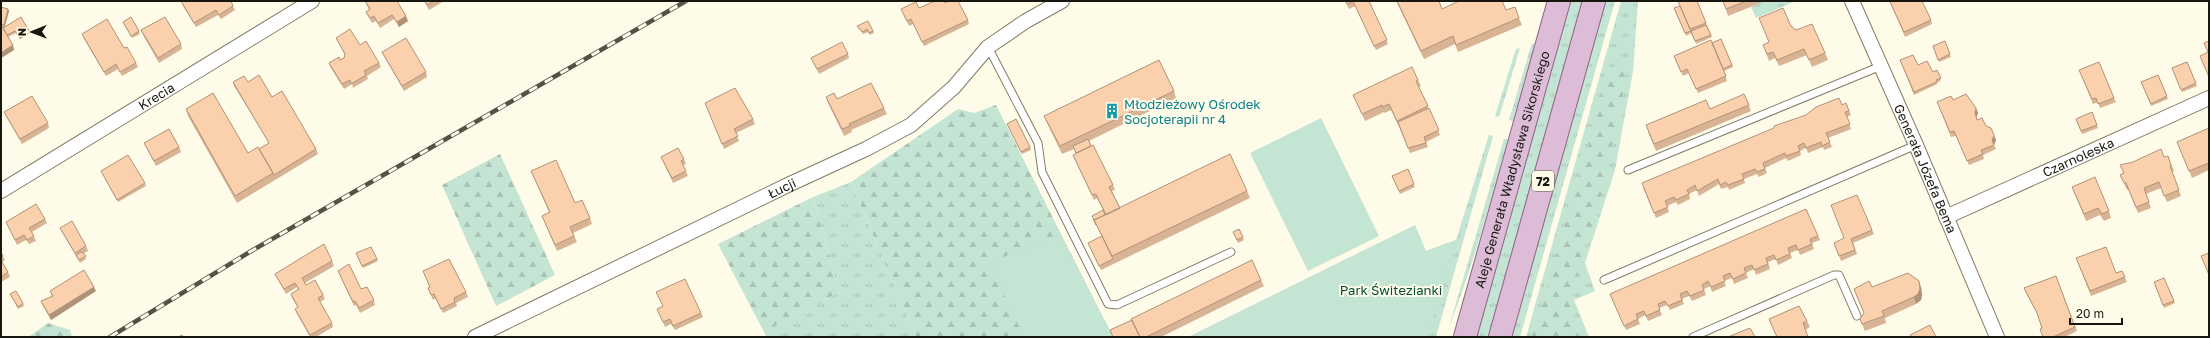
<svg xmlns="http://www.w3.org/2000/svg" width="2210" height="338" font-family="'Golos Text',sans-serif">
<defs>
<pattern id="grass-tufts" width="24" height="20" patternUnits="userSpaceOnUse"><rect width="24" height="20" fill="#c4e4d4"/><path d="M3 7l-1-3M5 7V3M7 7l1-3M15 17l-1-3M17 17v-4M19 17l1-3" fill="none" stroke="#a8c3b5"/></pattern>
<pattern id="forest-firs" width="22" height="20" patternUnits="userSpaceOnUse"><rect width="22" height="20" fill="#c4e4d4"/><path d="M5 1l3.5 6h-7zM16 11l3.5 6h-7z" fill="#a8c3b5"/></pattern>
</defs>
<rect width="100%" height="100%" fill="#fffbe9"/>
<path fill="url(#grass-tufts)" d="M1570 1H1582L1489 337H1475Z
M1605 1H1615L1520 337H1512Z
M1621 1H1638L1633 71 1615 170 1585 263 1595 291 1574 300 1589 337H1526Z
M1763 1H1796L1756 18 1751 7Z
M1532 43 1535 44 1513 121 1509 120Z
M1520 48 1499 117 1495 116 1516 49Z
M1489 135 1493 136 1436 337H1416L1426 251 1456 240Z
M1504 139H1508C1490 203 1473 266 1449 327Z
M851 182 916 337H766L764 332 839 292 813 197Z"/>
<path fill="url(#forest-firs)" d="M1615 64 1625 66 1626 81 1601 195 1583 250 1577 277 1569 294 1578 337H1532L1580 177 1607 72Z
M996 105 1113 337H916L851 182 958 109 974 113Z
M500 154 555 275 496 306 442 185Z
M813 197 839 292 764 332 718 244Z
M48 323 70 330 72 337H28Z"/>
<path fill="#c4e4d4" d="M1321 118 1379 236 1308 271 1250 153Z
M1415 225 1426 251 1456 240 1427 337H1188Z
M1060 233 1113 337H1024L989 263Z"/>
<g fill="none" stroke-linecap="round" stroke-linejoin="round">
<g stroke="#817c68" stroke-width="9">
<path id="lane" d="M988 47 1038 143 1042 172 1108 304 1117 305 1231 252
M1628 170 1881 66
M1604 280 1916 145
M1693 337 1834 275H1839L1857 316"/>
</g>
<g stroke="#817c68" stroke-width="16">
<g id="street">
<path id="s1" d="M1852 1 1916 145 1997 337"/>
<path id="s2" d="M1 191 312 1"/>
<path id="s3" d="M1946 217 2209 98"/>
<path id="s4" d="M475 337 790 184 866 149 911 125 954 87 988 47 1026 21 1062 1"/>
</g>
</g>
<g stroke="#8a6581" stroke-width="24">
<g id="primary">
<path id="s5" d="M1465 337 1559 1"/>
<path d="M1500 337 1594 1"/>
</g>
</g>
<use href="#lane" stroke="#fff" stroke-width="7"/>
<use href="#street" stroke="#fff" stroke-width="14"/>
<use href="#primary" stroke="#ddbcd8" stroke-width="22"/>
<g stroke="#545247" stroke-width="4.5">
<path id="rail" d="M110 337 253 250 686 1"/>
</g>
<use href="#rail" stroke="#fffbe9" stroke-width="3" stroke-dasharray="9" stroke-linecap="butt"/>
</g>
<path fill="#d8b495" d="M181 1 233 6 235 10 221 19 218 15 196 27 183 6Z
M365 1 408 21 399 27 394 19 380 28 376 21 372 23 368 16 366 12 369 10Z
M424 1H444L429 10Z
M1345 1H1369L1388 44 1376 50 1355 6 1349 9Z
M1396 1H1439L1442 9 1506 10 1519 18 1522 25 1458 52 1455 44 1424 59Z
M1697 1 1712 37 1696 44 1691 33 1686 36 1675 11Z
M1723 1H1763V2L1728 16Z
M1890 2 1931 20 1932 24 1905 37Z
M1 7 9 11 5 27 29 31 30 33 20 39 16 33 8 37 14 50 1 58V27L3 30 4 27H1Z
M919 8 968 20 969 24 924 46 913 24 909 26 901 9Z
M123 22 139 31 140 34 132 38Z
M857 26 873 31 874 33 870 35 868 32 863 34 858 28Z
M1791 26 1825 53 1828 60 1812 67 1807 55 1779 66 1775 58 1769 61 1763 45 1768 42Z
M141 30 181 44 182 49 159 63 143 35Z
M82 34 136 63 138 67 122 76 118 69 106 76 84 39Z
M336 38 360 45 379 63 381 67 367 76 368 79 353 88 352 84 344 89 331 68 329 63 340 60 344 58 345 55 338 42Z
M1721 39 1733 67 1724 71 1727 81 1698 93 1689 73 1683 76 1676 60 1712 43Z
M1945 41 1951 57 1939 62 1933 46Z
M382 52 426 72 427 77 404 91 384 56Z
M848 54 849 58 819 74 811 58Z
M1900 60 1918 65 1933 72 1937 70 1941 80 1937 83V84L1914 95Z
M2187 62 2197 86 2182 92 2172 68Z
M2079 70 2114 98 2116 102 2100 108 2098 102 2093 104Z
M2158 75 2168 99 2151 106 2141 82Z
M1418 80 1421 86 1419 87 1440 135 1426 142 1428 147 1410 153 1399 127 1391 110 1384 113V112L1365 121 1353 95Z
M233 82H248L272 97 316 149 318 154 237 203 188 116 186 109 248 153 259 149 269 143 234 86Z
M1174 91 1176 98 1089 141 1113 185 1115 190 1112 191 1120 208 1247 191 1250 198 1101 270 1088 243 1102 237 1092 216 1105 214 1097 198 1094 200 1075 160 1073 155 1076 154 1074 149 1062 154 1047 123 1044 116Z
M826 97 884 108 887 114 851 130 852 132 844 136 828 103Z
M1846 103 1851 115 1847 117 1851 129 1828 138 1832 147 1824 150 1823 147 1808 153 1806 148 1800 151 1801 155 1788 161 1786 158 1765 168 1767 173 1759 177 1757 174 1744 179 1745 183 1729 190 1728 187 1721 189 1719 184 1699 196 1697 190 1689 194 1690 199 1678 205 1676 202 1667 206 1669 212 1656 218 1643 188Z
M1749 105 1751 111 1656 151 1648 132 1710 109Z
M707 107 753 119 755 124 736 133 739 141 724 149Z
M1939 107 1976 108 1978 113 1976 118 1977 120 1986 126 1996 140 1994 145 1996 149 1983 155 1984 159 1969 165 1956 136 1951 137Z
M4 112 48 123 49 128 22 144 6 116Z
M2092 112 2098 128 2082 134 2076 119Z
M1007 124 1030 147 1031 150 1022 154Z
M2209 128V170L2192 178 2177 142Z
M144 143 179 147 181 152 156 166 146 147Z
M2168 156 2174 171 2172 172 2181 196 2167 202 2161 188 2146 194 2151 208 2138 213 2128 189 2127 190 2120 175Z
M661 157 684 159 686 164 683 165 688 176 673 183Z
M1408 169 1415 187 1400 194 1392 176Z
M101 171 145 183 146 186 118 202Z
M531 171 575 203 590 218 592 224 573 233 577 242 557 251 542 216 549 212Z
M2072 187 2109 211 2111 218 2104 221 2100 215 2086 221Z
M45 219 47 223 32 232 36 241 29 244 26 240 17 245 6 222Z
M60 228 86 246 88 251 84 253 86 259 80 263 62 232Z
M1239 229 1244 240 1238 243 1233 232Z
M1872 230 1874 234 1853 243 1857 254 1841 261 1834 243Z
M1818 236 1820 240 1812 243 1814 249 1800 255 1798 250 1790 253 1792 258 1778 265 1776 259 1768 262 1770 269 1756 275 1754 269 1746 273 1748 278 1734 284 1732 278 1724 281 1726 286 1712 292 1710 286 1704 289 1706 295 1692 301 1689 296 1682 299 1684 304 1670 310 1667 305 1659 308 1662 315 1648 321 1645 315 1638 319 1640 324 1626 330 1610 294Z
M371 247 378 261 363 268 357 256Z
M1 252 5 260 2 262 8 272 10 277 1 282Z
M2076 258 2116 273 2122 271 2127 282 2091 296Z
M332 261 334 266 305 283 306 285 323 295 325 299 320 302 332 323 333 327 316 337H310L297 314 295 309 298 308 292 298 291 294 298 290 297 287 286 294 277 278 275 274Z
M338 271 374 300 375 305 360 313 356 305 354 306Z
M423 271 466 292 468 297 456 303 457 306 443 313 435 298 433 300 428 288 430 287Z
M2056 276 2077 331 2065 337H2043L2042 328 2039 317 2026 293 2024 288Z
M2164 278 2175 303 2164 308 2154 282Z
M1261 280 1264 286 1161 337H1113L1110 330Z
M1872 287H1921L1922 295 1921 300 1916 304 1885 318 1886 323 1865 331 1860 319 1864 313 1854 289Z
M50 291H96L51 320 43 306 41 301 52 297Z
M656 292 701 313 703 317 675 330 671 324 665 327 657 309 663 306Z
M10 294 23 303 24 306 18 309Z
M1769 319 1807 321 1810 327 1805 330 1808 337H1777Z"/>
<path fill="#b09279" d="M8 9 9 11 4 28V25Z
M406 16 408 21 399 27 397 22Z
M29 31 30 33 20 39 19 37Z
M13 45 14 50 1 58V53Z
M1976 108 1978 113 1976 118 1975 113Z
M1994 135 1996 140 1994 145 1992 141Z
M1919 281 1921 287 1922 295 1921 300 1916 304 1914 297Z
M94 287 96 291 51 320 49 315Z"/>
<path fill="#fbd1ad" stroke="#b09279" d="M181 1H231L233 6 219 15 216 10 194 23Z
M365 1H397L406 16 397 22 392 15 378 23 374 16 370 18 366 12 370 9Z
M425 1H434L427 5Z
M935 1H944L945 3 949 1H958L968 20 922 42 911 19 907 21 901 9 916 2 919 8Z
M1346 1H1369L1387 40 1374 46 1353 1 1347 4Z
M1397 1H1439L1442 9 1459 1H1502L1506 10 1515 7 1519 18 1456 45 1453 36 1421 51Z
M1678 1H1697L1706 23 1690 29Z
M1723 1H1746L1726 9Z
M1891 1H1922L1931 20 1904 32 1890 2Z
M1680 6 1691 31 1685 33 1674 8Z
M1 7 8 9 4 25 1 24Z
M1783 8 1791 26 1796 30 1812 24 1825 53 1809 60 1804 49 1777 60 1773 52 1767 54 1763 45 1769 42 1759 18Z
M21 17 29 31 19 37 15 31 7 35 3 28Z
M131 17 139 31 131 36 123 22Z
M165 17 181 44 158 58 141 30Z
M107 19 124 48 127 47 136 63 120 72 116 64 104 72 82 34Z
M868 21 873 31 869 33 867 29 863 32 857 26Z
M1706 25 1711 35 1695 41 1691 31Z
M1 27H2L13 45 1 53Z
M350 29 360 45 366 41 379 63 364 71 366 75 351 84 350 80 342 84 329 63 339 57 340 60 344 58 345 54 336 38Z
M406 38 426 72 402 86 382 52Z
M1721 39 1732 65 1723 69 1712 43Z
M1711 40 1726 76 1696 89 1687 69 1681 72 1674 56Z
M1945 41 1950 54 1938 60 1933 46Z
M2209 41V77L2200 56 2208 52 2204 43Z
M842 42 848 54 817 69 811 58Z
M1913 55 1918 65 1927 61 1933 72 1937 70 1941 78 1936 80 1937 82 1914 92 1900 60Z
M1159 60 1174 91 1060 146 1044 116Z
M2099 62 2114 98 2098 104 2096 98 2092 99 2079 70Z
M2187 62 2196 83 2181 90 2172 68Z
M1412 67 1418 80 1416 81 1428 106 1397 121 1389 104 1382 107V105L1362 114 1353 95Z
M259 75 272 97 282 91 316 149 274 175 259 149 269 143 233 82 244 76 248 82Z
M2158 75 2167 96 2151 104 2141 82Z
M871 83 884 108 849 124 850 126 842 129 826 97 834 93 837 99Z
M735 88 753 119 734 129 738 136 722 144 705 103Z
M213 93 248 153 258 147 273 173 235 196 186 109Z
M1744 94 1749 105 1654 144 1646 125 1706 100 1710 109Z
M1966 94 1976 108 1975 113 1977 120 1982 118 1986 126 1991 128 1994 135 1992 141 1994 145 1981 150 1983 154 1967 161 1954 131 1950 132 1937 102 1951 96 1953 100Z
M32 96 48 123 20 139 4 112Z
M1839 98 1842 105 1846 103 1849 111 1845 112 1850 124 1826 133 1830 142 1822 146 1821 142 1806 148 1804 143 1798 146 1800 151 1786 156 1785 153 1763 163 1765 169 1757 172 1755 169 1742 174 1744 179 1728 185 1726 182 1720 185 1718 179 1697 191 1695 185 1687 190 1689 194 1676 200 1674 197 1665 201 1668 207 1654 213 1642 183 1774 128V126L1806 115 1816 107Z
M1429 108 1439 130 1424 137 1426 143 1408 148 1398 122Z
M2092 112 2097 125 2081 131 2076 119Z
M1016 119 1030 147 1021 152 1007 124Z
M2209 128V163L2189 171 2177 142Z
M169 129 179 147 154 161 144 143Z
M1088 139 1091 146 1076 153 1073 146Z
M1093 145 1113 185 1109 187 1120 208 1106 215 1096 194 1092 195 1073 155Z
M678 148 684 159 681 161 686 171 672 178 661 157Z
M2161 149 2164 157 2168 156 2171 165 2170 166 2179 190 2164 196 2159 182 2144 188 2149 202 2136 207 2126 183H2124L2120 175 2124 173 2120 165 2133 162Z
M1230 154 1247 191 1112 256 1094 220Z
M128 155 145 183 117 200 101 171Z
M556 160 575 203 582 200 590 218 570 227 574 236 555 245 542 216 550 212 531 171Z
M1408 169 1414 184 1399 191 1392 176Z
M2095 177 2109 211 2102 214 2098 208 2084 214 2072 187Z
M1857 195 1872 230 1851 239 1855 250 1839 256 1834 243 1844 238 1831 205Z
M36 204 45 219 29 228 34 236 27 240 24 235 15 240 6 222Z
M1806 209 1818 236 1810 239 1812 244 1798 250 1796 245 1788 248 1790 254 1776 260 1774 255 1766 258 1768 264 1754 270 1752 265 1744 268 1746 273 1733 279 1730 273 1723 276 1725 281 1711 287 1708 281 1702 285 1704 290 1690 296 1687 291 1680 294 1682 300 1668 306 1665 301 1658 304 1660 310 1646 316 1644 311 1636 314 1638 319 1624 326 1610 294Z
M1103 210 1105 215 1094 220 1096 225 1092 216Z
M72 221 86 246 75 253 60 228Z
M1239 229 1243 237 1237 240 1233 232Z
M1102 236 1113 259 1099 266 1088 243Z
M324 244 332 261 302 278 306 285 315 280 323 295 318 298 332 323 310 335 295 309 298 307 291 294 299 289 295 283 284 289 275 274Z
M371 247 377 259 362 266 356 253Z
M2106 247 2116 273 2122 271 2125 277 2090 291 2076 258Z
M1 252 3 256 1 257Z
M81 252 83 253 86 256 79 260 76 255Z
M2209 253V275L2201 256Z
M449 259 466 292 454 298 455 302 441 309 434 294 431 295 428 288 430 287 423 271Z
M1 260 8 272 1 277Z
M1252 260 1261 280 1146 337H1140L1131 319Z
M349 264 361 289 367 287 374 300 359 308 355 301 353 302 338 271Z
M84 270 94 287 49 315 41 301 53 296 50 291Z
M1908 273 1919 281 1920 289 1918 294 1914 297 1882 311 1884 316 1862 324 1860 319 1864 313 1854 289 1869 281 1872 287Z
M2056 276 2075 327 2053 337H2043L2040 329 2042 328 2037 313 2024 288Z
M2164 278 2174 301 2163 305 2154 282Z
M685 279 701 313 673 326 670 319 663 322 657 309 663 306 656 292Z
M16 291 23 303 18 307 10 294Z
M1799 306 1807 321 1803 323 1808 337H1777L1769 319Z
M1132 320 1140 337H1113L1110 330Z
M1930 325 1936 337H1911L1910 335Z
M1750 328 1755 337H1728Z
M182 335 183 337H178Z"/>
<defs>
<g id="building-bare" transform="scale(1.2)"><path d="M-4-6H4V6H1V3H-1V6H-4ZM-2.5-4.3h1.7v1.8h-1.7ZM.8-4.3h1.7v1.8H.8ZM-2.5-1h1.7V.8h-1.7ZM.8-1h1.7V.8H.8Z" fill="#0f9aa8" stroke="#fffbe9" stroke-width="2.5" paint-order="stroke"/></g>
</defs>
<g fill-rule="evenodd">
<use href="#building-bare" x="1112" y="111"/>
</g>
<g text-anchor="middle" dominant-baseline="central" stroke-width="4" stroke-linejoin="round" paint-order="stroke">
<rect fill="#fffbe9" stroke="#5d5b50" stroke-width="1" x="1532" y="171" width="22" height="20" rx="3"/>
<g font-size="12" font-weight="bold" fill="#18170f">
<text x="1543" y="181">72</text>
</g>
<g font-size="13" fill="#18170f" stroke="#fffbe9">
<text stroke="none"><textPath href="#s2" startOffset="182">Krecia</textPath></text>
<text stroke="none"><textPath href="#s3" startOffset="145">Czarnoleska</textPath></text>
<text stroke="none"><textPath href="#s5" startOffset="174">Aleje Generała Władysława Sikorskiego</textPath></text>
<text stroke="none"><textPath href="#s1" startOffset="183">Generała Józefa Bema</textPath></text>
<text stroke="none"><textPath href="#s4" startOffset="341">Łucji</textPath></text>
</g>
<g font-size="13" fill="#0d838f" stroke="#fffbe9" text-anchor="start">
<text x="1124" y="104">Młodzieżowy Ośrodek<tspan x="1124" dy="15">Socjoterapii nr 4</tspan></text>
</g>
<g font-size="13" fill="#044e36" stroke="#fffbe9">
<text x="1391" y="290">Park Świtezianki</text>
</g>
</g>
<rect width="2210" height="338" fill="none" stroke="#18170f" stroke-width="4"/>
<g transform="translate(32 32) rotate(269)" stroke="#fffbe9" stroke-width="3" paint-order="stroke">
<path d="M0-3L7 15L0 10L-7 15Z" fill="#18170f"/>
<text y="-6" font-size="11" font-weight="bold" text-anchor="middle" fill="#18170f">N</text>
</g>
<path d="M2070 318v6h52v-6" fill="none" stroke="#18170f" stroke-width="2"/>
<text x="2076" y="318" font-size="12" fill="#18170f" stroke="#fffbe9" stroke-width="3" paint-order="stroke">20 m</text>
</svg>
